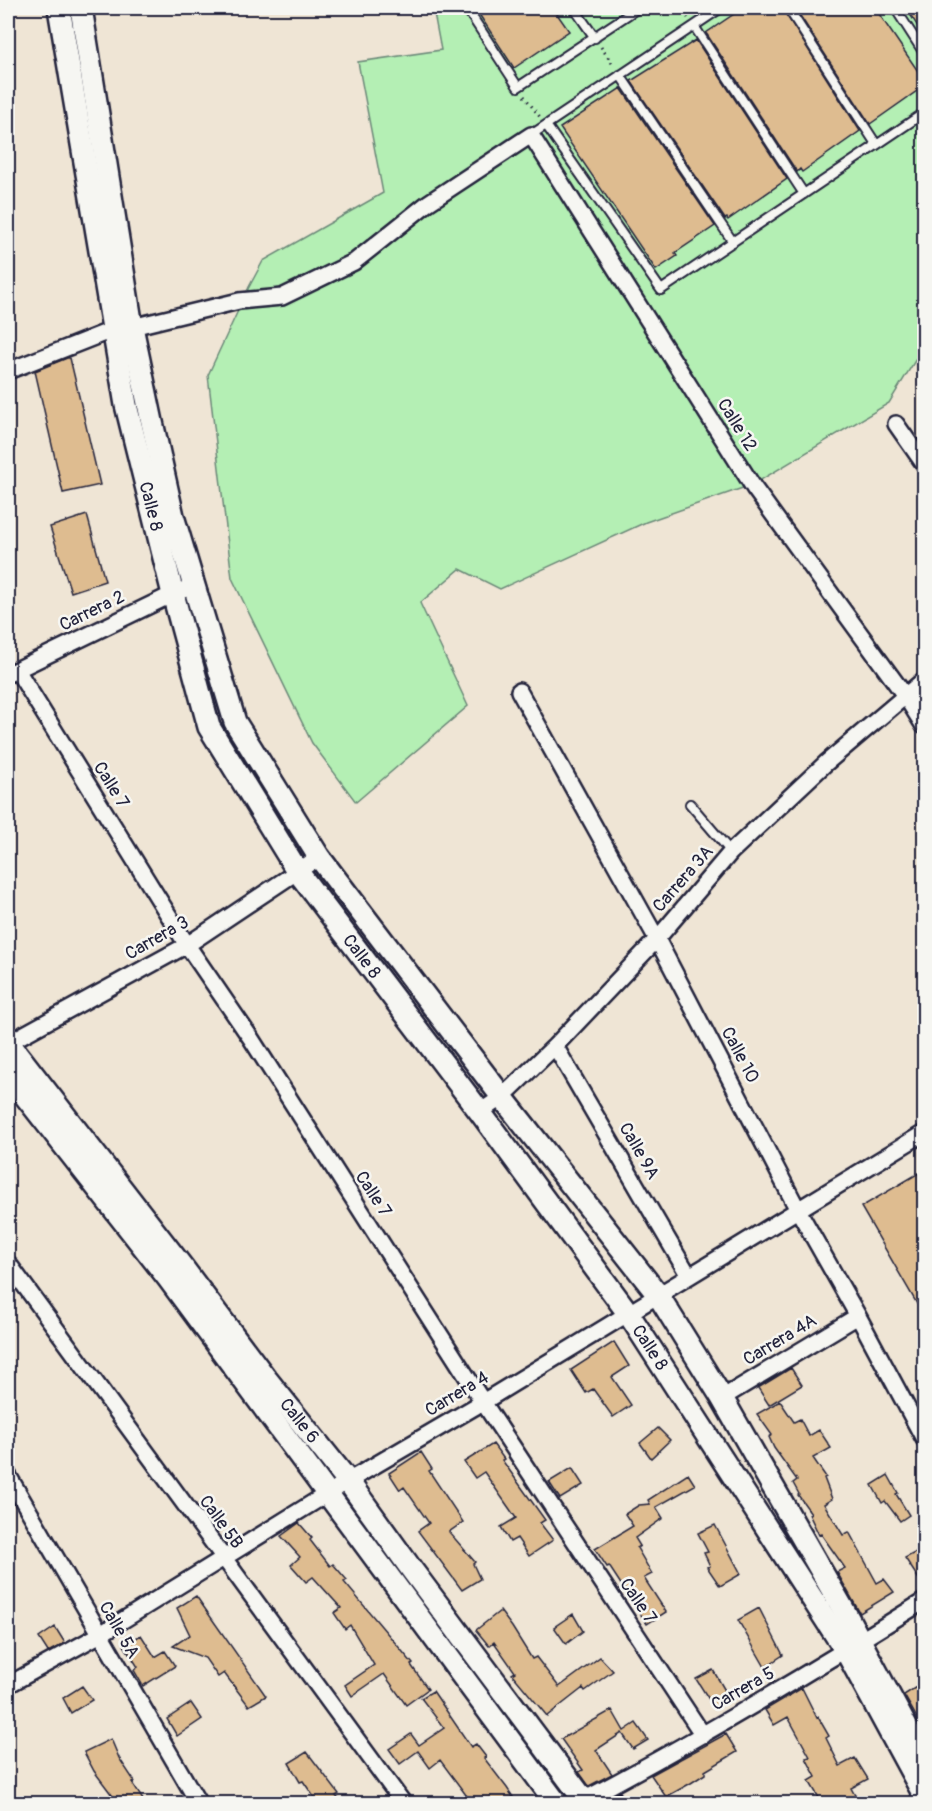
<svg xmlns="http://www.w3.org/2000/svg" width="932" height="1811" font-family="Pangolin,sans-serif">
<rect width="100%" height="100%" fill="#efe5d5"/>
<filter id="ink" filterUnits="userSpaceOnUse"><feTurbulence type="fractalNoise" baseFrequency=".0167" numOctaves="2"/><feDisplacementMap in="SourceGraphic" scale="12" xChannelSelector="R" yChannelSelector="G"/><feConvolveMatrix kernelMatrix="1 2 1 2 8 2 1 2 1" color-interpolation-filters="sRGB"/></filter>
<g filter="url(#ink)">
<path fill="#b4efb4" stroke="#6b8878" stroke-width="1.5" d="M433 8H924V346L889 403 754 484 646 522 500 589 460 569 420 603 468 706 356 802 312 743 232 578 208 375 249 287 263 261 383 193 358 62 441 50Z"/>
<path fill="#debc90" stroke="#22223b" stroke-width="1.5" d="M475 8H553L569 31 514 68Z
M743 8H782L860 131 802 172 800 169 797 172 706 33Z
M795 8H875L924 80V86L870 124Z
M906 8H924V36Z
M696 40 787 179 728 220 727 218 725 219 631 81Z
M621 88 715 226 675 253 677 256 656 270 560 128Z
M67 358H70L100 485 63 493 35 371Z
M87 515 105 581 71 592 50 527Z
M924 1170V1316L861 1207Z
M614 1342 629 1366 612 1377 631 1405 613 1417 593 1389 586 1393 571 1370Z
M791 1368 802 1385 769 1405 758 1388Z
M780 1401 794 1422 800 1419 809 1436 819 1430 831 1448 813 1458 826 1477 824 1478 832 1499 824 1504 843 1535 849 1532 877 1583 884 1579 894 1592 860 1613 837 1572 845 1568 821 1534 819 1535 809 1514 811 1513 798 1495 799 1494 793 1483 797 1480 774 1448 769 1437 772 1435 757 1414Z
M658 1428 670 1440 651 1458 640 1443Z
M493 1444 504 1459 502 1460 545 1520 540 1523 553 1540 529 1556 517 1538 510 1542 501 1527 516 1518 484 1472 475 1478 464 1462Z
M421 1452 432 1469 429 1471 463 1522 449 1532 475 1562 473 1564 480 1579 462 1590 418 1531 429 1523 404 1487 400 1490 389 1473Z
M572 1468 583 1485 560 1499 549 1482Z
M688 1474 695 1485 656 1507 663 1518 635 1538 640 1546 637 1548 652 1574 644 1578 666 1612 647 1624 609 1566 607 1567 595 1549 633 1526 625 1514 639 1505 650 1504 648 1500Z
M888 1475 898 1493 896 1494 909 1515 900 1521 885 1501 882 1503 872 1485Z
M299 1523 312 1538 310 1540 330 1566 333 1564 347 1580 344 1582 413 1664 411 1665 428 1689 406 1705 384 1674 352 1696 345 1685 374 1665 350 1625 345 1629 334 1613 341 1608 313 1577 306 1582 291 1565 300 1557 281 1536Z
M715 1525 741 1574 720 1586 707 1567 710 1566 704 1553 708 1552 698 1533Z
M924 1548V1587L905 1558Z
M196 1596 266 1696 249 1706 224 1673 218 1677 205 1658 173 1646 190 1635 177 1608Z
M759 1608 783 1655 765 1667 738 1620Z
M500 1611 512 1627 532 1659 536 1657 559 1687 600 1657 613 1671 585 1691 583 1688 547 1716 512 1674 515 1672 494 1642 489 1646 476 1630Z
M573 1614 583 1631 566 1644 554 1627Z
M55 1627 65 1643 48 1652 39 1638Z
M141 1635 155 1657 165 1651 175 1666 143 1686 134 1670 138 1667 124 1645Z
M713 1670 730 1699 715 1709 696 1679Z
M924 1682V1730L904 1695Z
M82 1686 92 1700 71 1713 63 1698Z
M802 1688 817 1718 818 1717 829 1736 826 1738 840 1766 855 1758 868 1779 851 1788 859 1803H822L809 1781 816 1777 806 1758 810 1757 788 1717 774 1725 765 1710Z
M433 1691 471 1747 476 1744 486 1757 484 1758 507 1788 517 1803H472L440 1760 430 1768 418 1751 400 1764 389 1749 411 1734 419 1745 444 1728 421 1698Z
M191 1703 202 1719 177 1736 167 1719Z
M612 1710 624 1731 636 1723 648 1740 633 1749 622 1733 596 1750 612 1774 589 1786 579 1772 583 1770 561 1739Z
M726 1734 737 1752 705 1771V1774L691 1783 666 1797 651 1775Z
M111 1739 119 1758 135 1782 132 1783 145 1803H118L94 1771 84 1752Z
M307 1752 339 1794 336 1796 342 1803H318L303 1781 300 1782 289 1763Z
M620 1792 628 1803H614L609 1797Z"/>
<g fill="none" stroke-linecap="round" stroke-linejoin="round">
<g stroke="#22223b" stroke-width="12">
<path id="lane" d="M469 8 467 9 518 87 638 8
M574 8 595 38
M788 8 876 144
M895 8 924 53
M694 26 804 194
M620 75 733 242
M546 125 661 290 924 113
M531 135 721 8
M690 804 731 852"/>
</g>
<g stroke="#22223b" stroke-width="20">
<path id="street" d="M8 371 112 330 132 327 239 301 282 297 354 262 428 203 531 135 754 488 906 697 924 726
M896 424 924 464
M17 670 187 945 250 1037 483 1402 703 1735
M8 674 173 594 195 585
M519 691 657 939 798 1210 858 1316 924 1439
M8 1043 187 945 319 857
M555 1046 689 1276
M480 1112 502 1097 555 1046 657 939 731 852 826 763 924 680
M8 1263 404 1804
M722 1398 858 1316
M8 1475 199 1804
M8 1685 99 1635 348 1481 483 1402 924 1133
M576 1804C696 1741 811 1672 924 1601"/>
</g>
<g stroke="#22223b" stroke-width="26">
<g id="secondary">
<path id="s1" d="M59 8 126 405 173 594 209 727 298 872 480 1112 628 1313 846 1651 924 1795"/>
<path d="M81 8 132 327 152 422 173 516 235 722 319 857 502 1097 658 1295 722 1398 842 1607 924 1760"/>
<path id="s2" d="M8 1042 183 1268 264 1376 348 1481 412 1570 587 1804"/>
<path d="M8 1074 168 1278 557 1804"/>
</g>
</g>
<path stroke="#22223b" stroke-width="3" stroke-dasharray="1.5 4.5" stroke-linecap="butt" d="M680 8 688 18
M601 47 614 66
M524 96 540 117"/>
<use href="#lane" stroke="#f6f6f2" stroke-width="8"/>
<use href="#street" stroke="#f6f6f2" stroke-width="15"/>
<use href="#secondary" stroke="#f6f6f2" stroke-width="21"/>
</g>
</g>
<g text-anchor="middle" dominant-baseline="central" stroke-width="5" stroke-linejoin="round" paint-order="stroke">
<g font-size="18" fill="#22223b" stroke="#f6f6f2">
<text transform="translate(737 425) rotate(58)">Calle 12</text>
<text stroke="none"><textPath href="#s1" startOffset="507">Calle 8</textPath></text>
<text transform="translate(92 611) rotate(-26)">Carrera 2</text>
<text transform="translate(111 785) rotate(58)">Calle 7</text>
<text transform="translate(683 879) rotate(-49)">Carrera 3A</text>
<text transform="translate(157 938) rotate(-30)">Carrera 3</text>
<text stroke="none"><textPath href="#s1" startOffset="1011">Calle 8</textPath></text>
<text transform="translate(740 1055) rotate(62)">Calle 10</text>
<text transform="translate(639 1151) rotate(60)">Calle 9A</text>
<text transform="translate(373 1194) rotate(57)">Calle 7</text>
<text transform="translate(780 1340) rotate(-31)">Carrera 4A</text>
<text stroke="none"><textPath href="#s1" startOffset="1497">Calle 8</textPath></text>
<text transform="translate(457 1394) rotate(-31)">Carrera 4</text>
<text stroke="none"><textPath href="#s2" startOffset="478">Calle 6</textPath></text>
<text transform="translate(221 1522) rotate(54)">Calle 5B</text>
<text transform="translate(638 1601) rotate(56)">Calle 7</text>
<text transform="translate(119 1630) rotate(60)">Calle 5A</text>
<text transform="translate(743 1689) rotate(-30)">Carrera 5</text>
</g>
</g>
<rect width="932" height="1811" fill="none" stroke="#f6f6f2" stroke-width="30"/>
<rect x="15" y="15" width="902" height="1781" fill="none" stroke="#22223b" stroke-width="2" filter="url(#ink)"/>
</svg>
